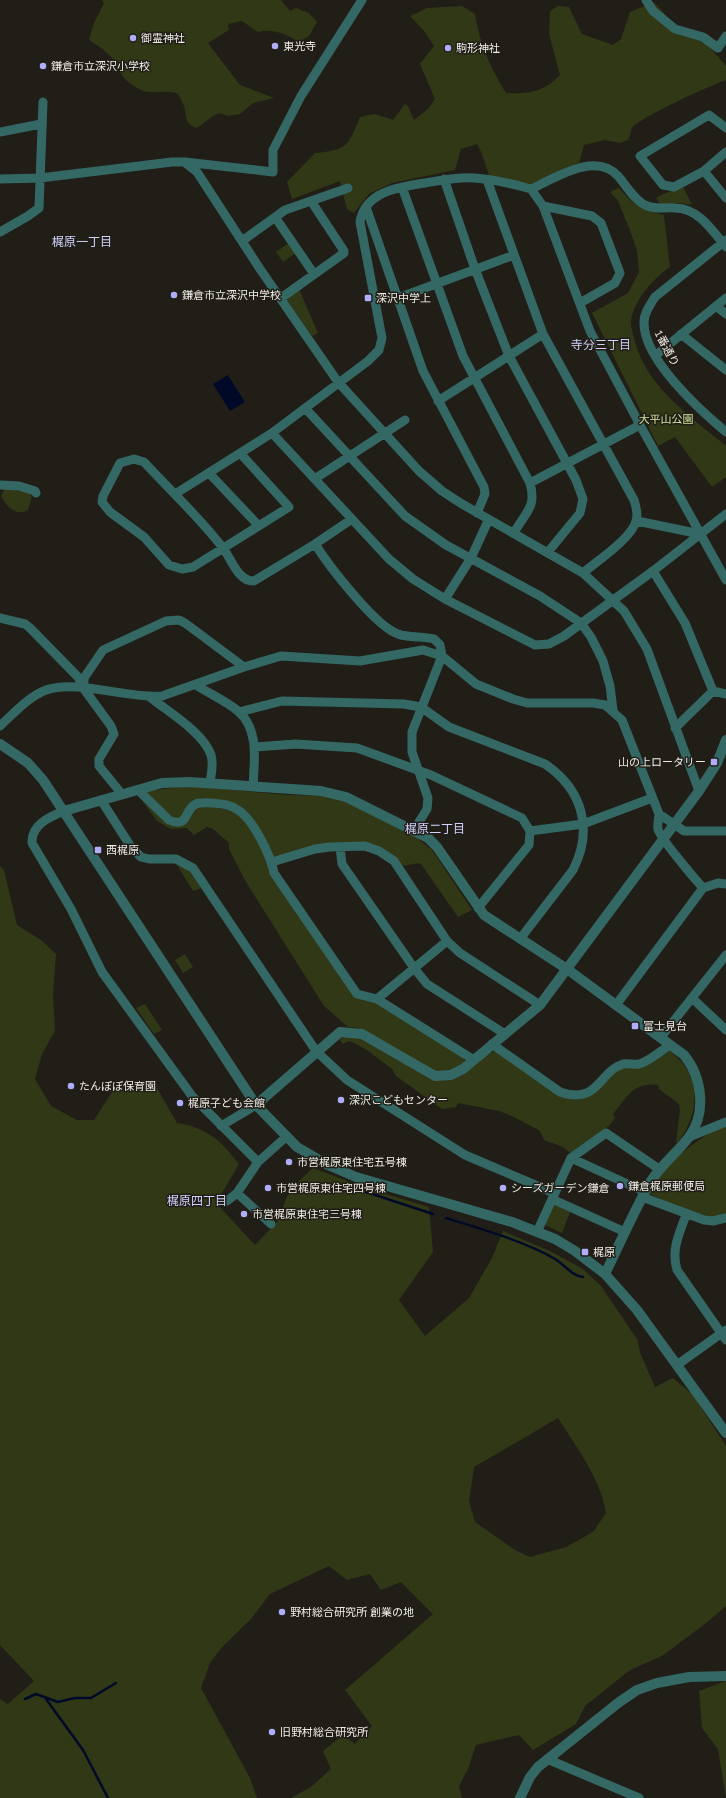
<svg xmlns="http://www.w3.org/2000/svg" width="726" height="1798" font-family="'PT Sans','Noto Sans JP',sans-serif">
<rect width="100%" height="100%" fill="#211e17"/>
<path fill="#313816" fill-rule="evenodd" d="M102 0H281L290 11 296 8 309 13 317 22 309 36 299 42C287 34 272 28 258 32L242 21 228 24 229 30 208 43 240 85 274 98 253 103 240 114 228 116 220 113 213 116 197 128C184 124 187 116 184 106 182 102 180 98 178 94 166 89 153 95 141 90 135 87 125 81 122 75 117 69 116 62 111 57 104 49 97 45 89 40L94 23 104 3Z
M654 2 664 13 663 23 681 36 694 29 726 66V80C711 85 639 118 632 128 630 132 630 137 628 140L620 143 605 140 584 145 579 163 530 184 489 175 482 154 477 144 461 149 455 170 392 183 369 194 354 213 347 209 340 181 292 199 287 182 315 153C348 150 348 146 360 117L375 114 393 120 405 104 408 106 414 120 429 108 435 99 420 64 434 46 425 32 410 16 427 8 462 6 475 14C481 48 489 64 506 93 529 94 544 92 560 75L549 34 550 11 558 6 569 7 582 34 613 45 621 39 630 12Z
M683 186 692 205 680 203 661 205 656 198C665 192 674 191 683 186Z
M619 188C634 206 642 210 664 215L670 267C653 279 635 299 631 320 630 326 633 333 634 338 645 386 690 416 726 446V477L712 487 675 437 658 446 592 313 628 293 639 272 637 250 629 228 618 201 610 192Z
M289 243 296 253 283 262 276 252Z
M299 289 318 333 312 336 286 299Z
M5 488 30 493 32 497 28 510C16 517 6 506 1 496Z
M188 786 288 795 323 796 341 800 417 838 432 850 472 910 458 917 421 864C413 862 408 867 400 865L371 845 276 857 271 855 245 812 208 800 181 818H174L146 795 147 791Z
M141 799 171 824 203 805 233 811 244 818 337 971 369 999 461 1056 465 1061 461 1066 451 1071 436 1072 358 1028 348 1027 324 1006 246 882 229 849V843L213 829 207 827 194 835 187 828 171 829 157 821Z
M177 865 188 869 201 888 193 891Z
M0 866 4 870 17 925 41 940 56 954 53 994 55 1031 42 1054 35 1079 51 1106 77 1120H94L114 1089 142 1082 154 1083 177 1123C208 1128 220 1140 239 1164L216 1203 255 1245 277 1222 290 1189 313 1168 366 1188 429 1207 433 1252 399 1300 425 1336 469 1298 492 1258 503 1231 550 1251 583 1269 601 1286 637 1339 641 1355 655 1387 673 1378 693 1395 726 1446V1606L705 1624 662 1656 630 1670 585 1706 576 1724 533 1750 519 1735 476 1745 468 1769 459 1786 462 1798H291L311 1787 331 1769 323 1751 343 1735 355 1744 372 1726 345 1690 433 1614 401 1582 381 1590 370 1574 347 1580 329 1566 270 1594 251 1619 222 1647 210 1663 201 1688 250 1778 257 1798H0V1699L8 1704 34 1681 0 1645ZM558 1418C576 1447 601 1479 606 1513L593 1532 566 1547 530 1557 515 1550 475 1522 469 1501 474 1467Z
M185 954 193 967 183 973 175 960Z
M145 1004 162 1030 154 1034 136 1008Z
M348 1036 359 1037 431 1079 495 1051 571 1098 621 1068 669 1050C675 1056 682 1061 686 1068 702 1092 694 1122 677 1143L676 1142 680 1110 679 1104 659 1089 658 1085C634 1081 627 1097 613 1114L615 1118 609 1126 570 1153 563 1147 544 1140 540 1131 512 1116 499 1111 458 1103 456 1107 442 1109 396 1076 392 1069 367 1050 352 1042 349 1041 343 1044 339 1039Z
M726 1124V1214L710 1218 673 1205 650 1194C660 1165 700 1137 726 1124Z
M555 1205 570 1212 562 1233 543 1224 551 1206Z
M726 1681V1798L718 1749 702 1728 699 1691Z"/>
<path fill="#000a28" d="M228 375 245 402 230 411 213 384Z"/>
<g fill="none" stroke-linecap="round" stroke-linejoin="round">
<path stroke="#000a28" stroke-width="2.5" d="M366 1192 433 1214
M446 1218C479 1228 526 1242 555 1259 565 1265 572 1276 583 1277
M25 1699 36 1694 58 1702 75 1698H91L116 1683
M46 1699 83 1750 108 1798"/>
<path stroke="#346865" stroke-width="9" d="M646 0 653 11 675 29 703 37 718 48 726 36
M726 128 709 115 640 156 663 185 674 187 704 171 726 152
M0 132 41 124
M185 162 273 172V150L301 96 362 0
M704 171 726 198
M0 179 40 178 172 162H184L197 172 260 269 338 382 419 471 442 491 462 504 583 573 624 611 647 649 699 791
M444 179 475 269 509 356 576 480 583 499 580 513 548 552
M487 180 543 334 634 500C636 506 638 515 636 521 632 538 597 561 583 573
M402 187 463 356 530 483C537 508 525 512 514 533
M531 189C555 178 596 151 618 176 626 185 634 200 645 205 654 210 664 207 675 208 698 208 712 230 726 247
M543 206 592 216 601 223 620 273 615 283 580 303
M366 207 423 371 484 487 485 494 477 513
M275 217 314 274
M0 232 28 216 39 208 43 102
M726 240 655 297C650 305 644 313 644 322 643 359 700 410 726 432
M242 241 285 210 348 188
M281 298 344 253V251L311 201
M398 298 514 255
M716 306 726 314
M681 334 726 370
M656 355 726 298
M438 401 543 334
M305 408 405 516 446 545 540 596 581 623 591 637 603 661 610 686 613 710
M272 433 389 559 413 579 445 599 535 645 549 644 564 636 653 571 726 514
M240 453 289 507 193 567 182 569 169 565 144 537 110 512 102 502 103 496 120 463 134 459 144 462C170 490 199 517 223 548 231 558 238 582 254 581L315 544 352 519
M209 473 258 525
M316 478 405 420
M530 483 640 425
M0 485 19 486 35 491 36 493
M175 494 272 433 368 361 379 350 382 338 360 222C365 191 400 187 425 183 442 180 458 177 474 178 493 179 513 184 531 189L543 206 590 331 640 425 726 580
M637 521 700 534
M315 544C329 566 375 626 398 634 408 638 423 636 434 639L440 645 442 656 412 732V752L428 798 427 809 414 830
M653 571 685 623 713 691
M445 599 471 558 488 521
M0 618 25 624 30 628 78 677 84 689 111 726 114 734 99 759V766L121 793
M196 685C210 694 226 701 238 711 260 730 254 762 253 787
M84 688V678L103 650 166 621 179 620 185 623 244 667
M150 697C168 712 203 732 211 755 214 764 211 774 210 783
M239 712 282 701 404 704 421 707 449 727 545 764C582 789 594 829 573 870L520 939
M0 726C14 713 28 697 46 690 77 679 128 699 162 696L244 667 281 656 360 661 423 650 442 656 476 684 513 699 527 703H593L605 705 622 720 659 814 684 831H726
M675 728 713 691 726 694
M255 747 296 744 357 748 431 775 522 818 530 831 529 845 478 908
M138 790 169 820C189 829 184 809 196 804 201 802 207 803 212 803 221 804 230 804 238 810 253 819 271 856 274 873L357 994 377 999 474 1060
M101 800 131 847 141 857 149 859H176L193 868 316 1051 347 1080 465 1155 554 1193
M64 811C49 817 31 825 32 843L71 909 102 972 192 1096 258 1162
M659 814C659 818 657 825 658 829 659 837 695 879 703 888L718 883 726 884
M530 831 583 824 652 798
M340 847 342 864 414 968 427 984 505 1034
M272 862 315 849 330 847 365 846 379 851 394 861 447 941 460 953 540 1005
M692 998 726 1030
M377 999 447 941
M616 1005 703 888
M661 1037 726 955
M492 1044 560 1092C599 1105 598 1072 623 1064 628 1063 634 1065 639 1064 650 1061 660 1051 670 1045
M221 1126 256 1105
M689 1137 726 1122
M571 1158 645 1192
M237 1193 271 1224
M642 1197 704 1220 713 1221 726 1218
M552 1199 625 1232
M227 1201 237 1193 258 1162 286 1137
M686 1215C679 1234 671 1250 677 1270L726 1340
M537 1232 571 1158 606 1133 659 1169
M677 1365 726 1330
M547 1759 639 1798"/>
<path stroke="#346865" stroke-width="10" d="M0 744 28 763 43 780 256 1105 297 1147 328 1165 356 1177 512 1222 555 1239 575 1251 605 1274 637 1310 726 1433
M64 811 162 783 189 782 321 791 346 797 428 838 437 847 484 915 567 969 684 1055C702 1077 707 1113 689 1137 677 1153 662 1164 651 1181 634 1211 620 1243 605 1274
M256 1105 340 1032 362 1034 435 1076 451 1075 463 1069 540 1005 699 791 717 763 726 740
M520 1798 530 1777 538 1767 618 1703 637 1690 657 1683 689 1677 726 1676"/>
</g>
<g fill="#b0aefa" stroke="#211e17" stroke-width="1.5">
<circle cx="133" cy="38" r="4"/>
<circle cx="275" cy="46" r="4"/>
<circle cx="448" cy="48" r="4"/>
<circle cx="43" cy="66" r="4"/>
<circle cx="174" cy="295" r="4"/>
<rect x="364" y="294" width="8" height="8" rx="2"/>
<rect x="710" y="758" width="8" height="8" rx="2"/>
<rect x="94" y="846" width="8" height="8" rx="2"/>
<rect x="631" y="1022" width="8" height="8" rx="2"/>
<circle cx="71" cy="1086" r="4"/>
<circle cx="341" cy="1100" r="4"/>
<circle cx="180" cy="1103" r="4"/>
<circle cx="289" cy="1162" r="4"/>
<circle cx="620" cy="1186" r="4"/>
<circle cx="268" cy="1188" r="4"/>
<circle cx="503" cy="1188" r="4"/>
<circle cx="244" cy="1214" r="4"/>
<rect x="581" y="1248" width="8" height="8" rx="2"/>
<circle cx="282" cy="1612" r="4"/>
<circle cx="272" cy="1732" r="4"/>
</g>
<g text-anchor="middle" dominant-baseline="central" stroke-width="3" stroke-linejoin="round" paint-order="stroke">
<g font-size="11" fill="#efece8" stroke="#211e17" text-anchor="start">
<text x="141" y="38">御霊神社</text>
<text x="283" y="46">東光寺</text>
<text x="456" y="48">駒形神社</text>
<text x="51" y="66">鎌倉市立深沢小学校</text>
<text x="182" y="295">鎌倉市立深沢中学校</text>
<text x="376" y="298">深沢中学上</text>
<text x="706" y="762" text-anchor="end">山の上ロータリー</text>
<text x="106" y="850">西梶原</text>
<text x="643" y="1026">富士見台</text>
<text x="79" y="1086">たんぽぽ保育園</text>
<text x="349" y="1100">深沢こどもセンター</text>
<text x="188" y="1103">梶原子ども会館</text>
<text x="297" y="1162">市営梶原東住宅五号棟</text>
<text x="628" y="1186">鎌倉梶原郵便局</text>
<text x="276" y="1188">市営梶原東住宅四号棟</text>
<text x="511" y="1188">シーズガーデン鎌倉</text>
<text x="252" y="1214">市営梶原東住宅三号棟</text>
<text x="593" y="1252">梶原</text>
<text x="290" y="1612">野村総合研究所 創業の地</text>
<text x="280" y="1732">旧野村総合研究所</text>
</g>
<g font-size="11" fill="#efece8" stroke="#211e17">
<text transform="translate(667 348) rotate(62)">1番通り</text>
</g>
<g font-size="11" fill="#d1e49c" stroke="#211e17">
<text x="666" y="419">大平山公園</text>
</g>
<g font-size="12" fill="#d1d1fd" stroke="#211e17">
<text x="82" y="241">梶原一丁目</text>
<text x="601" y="344">寺分三丁目</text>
<text x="435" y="828">梶原二丁目</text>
<text x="197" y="1200">梶原四丁目</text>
</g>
</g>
</svg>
